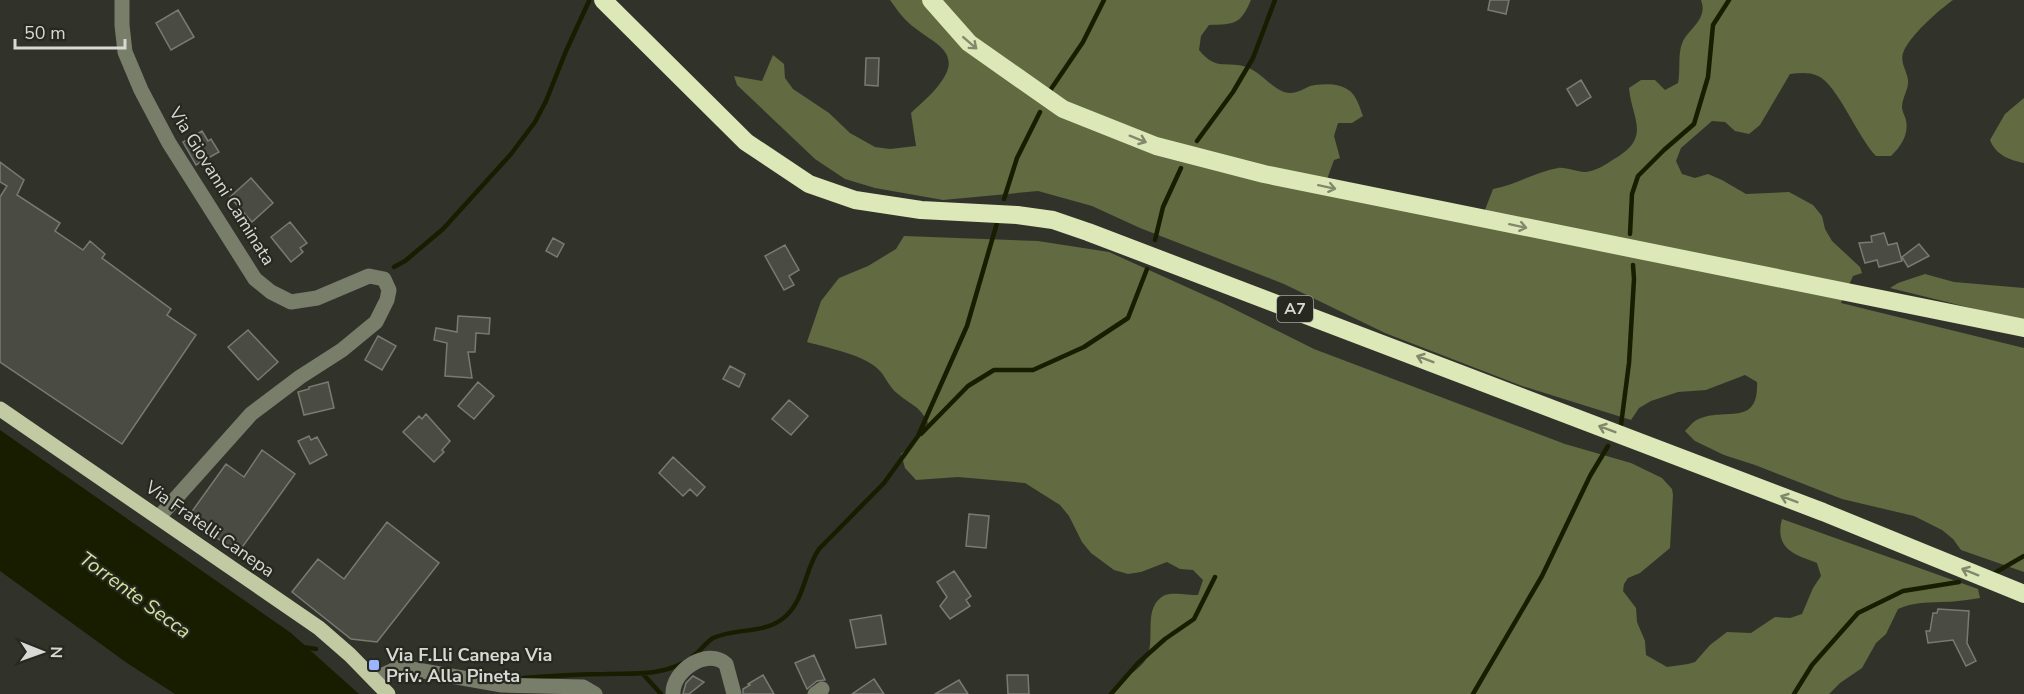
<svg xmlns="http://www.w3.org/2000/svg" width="2024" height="694" font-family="'Nunito Sans',sans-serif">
<rect width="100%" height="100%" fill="#31332b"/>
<path fill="#616a40" d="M890 0H1251C1240 25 1235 24 1209 25L1201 36 1199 50C1218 73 1226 59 1249 68 1262 74 1271 87 1284 92 1295 95 1301 90 1310 86 1322 83 1341 83 1350 91 1357 97 1360 108 1363 116L1352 123H1338L1334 136 1340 158 1334 160 1326 182 1480 223 1493 189C1516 185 1535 172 1558 168 1566 167 1576 172 1585 172 1596 171 1605 165 1614 159 1652 137 1632 120 1629 88L1641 80H1655L1665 90 1678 83C1681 70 1677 54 1683 41 1691 27 1708 18 1701 0H1953C1939 10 1909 36 1903 53 1900 63 1907 71 1908 80 1909 89 1902 98 1902 107 1902 111 1905 116 1906 120 1909 135 1901 146 1891 156H1876C1858 138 1837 84 1818 76 1809 72 1800 73 1790 74L1760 125 1749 134 1735 131 1725 122 1712 121 1681 148 1676 161 1682 174 1695 178 1708 174 1722 180 1746 194 1789 192 1813 205 1822 216 1825 229 1832 241 1860 267 1862 273 1853 276 1841 303 2024 348V572L1961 550 1953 539 1942 530 1914 516 1842 499 1755 465 1724 455 1695 441 1685 431C1688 428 1692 423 1695 421 1722 405 1759 430 1757 382L1745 375 1706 390 1678 392 1651 401 1639 408 1631 420 1522 386 1385 333 1284 284 1140 228 1092 206 1038 191 943 200 875 188 845 179 815 159 737 85 734 76 762 81 773 55 784 64 785 78 793 89 829 113 850 133 875 147 890 149 916 146 911 113C921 103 933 94 941 82 963 52 933 43 915 28 905 21 897 10 890 0Z
M2024 98V163C2009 160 1996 155 1990 140L2005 114Z
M904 236 1038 241 1109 252 1222 303 1314 349 1565 444 1631 463 1662 478 1672 489 1673 495 1670 548 1640 573 1628 578 1624 584 1623 591 1636 608 1637 622 1645 641 1646 655 1667 667 1688 664 1695 662 1710 645 1727 632 1751 633 1775 617 1790 618 1802 614 1813 588 1821 576 1817 563C1795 555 1774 549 1782 519L1978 589 1980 598C1967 600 1954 602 1941 602 1925 603 1914 602 1898 609L1886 634 1876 643 1862 668 1840 683 1829 694H1110C1120 676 1137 674 1146 659 1157 640 1141 607 1165 595 1173 592 1189 595 1198 595L1203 580 1193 570 1180 569 1167 562 1141 572 1128 574 1114 570 1091 553 1082 542 1069 516 1060 505 1025 483 958 477 916 480 905 468 901 454 911 445 928 423C919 405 912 406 898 394 890 388 887 380 881 372 867 355 828 348 807 342L821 301 839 278 868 266 896 249Z
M1925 274 1954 282 2024 288V321L1890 288 1898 283Z"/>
<path fill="#181d00" d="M0 430 291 633 359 694H175L127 663 0 571Z"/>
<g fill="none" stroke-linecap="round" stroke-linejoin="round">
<path stroke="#181d00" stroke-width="4.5" d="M1049 92 1083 42 1104 0
M1197 141 1233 92 1253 58 1275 0
M1004 199 1017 158 1040 112
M1630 234 1632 194 1638 176 1664 150 1694 124 1708 77 1713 25 1729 0
M1155 240 1163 207 1181 168
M394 267 405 261 443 229 511 154 535 122 546 101 566 51 589 1
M1621 425 1629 363 1634 279 1633 265
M921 434 968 386 994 370H1033L1084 347 1128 318 1147 269
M1991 575 2024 556
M303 647 316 649
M693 656C700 652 706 642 713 638 737 627 767 635 787 615 805 597 805 569 819 549L884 483 918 436 967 326 997 223
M643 674 661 694
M523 678C551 676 579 674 606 674 635 673 657 676 683 663
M1111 694 1138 663 1165 639 1194 619 1215 577
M1473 694 1542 576 1590 476 1608 446
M1794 694 1812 665 1858 613 1903 591 1959 582"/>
</g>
<path fill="#4a4c44" stroke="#797b72" stroke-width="1.5" d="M1490 0H1509L1506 14 1488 10Z
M178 10 194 37 171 50 156 23Z
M866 58H879L878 86 865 85Z
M1581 80 1591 97 1577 106 1567 89Z
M202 131 208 141 211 139 219 152 196 165 183 142Z
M0 162 24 180 17 195 60 223 55 231 83 250 90 241 105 254 102 258 171 309 167 315 196 335 122 444 0 362V197L7 186 0 182Z
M251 178 273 203 252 222 230 197Z
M290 222 307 243 300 248 303 252 291 262 271 237Z
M1884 233 1888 245 1897 243 1902 261 1879 267 1877 260 1865 263 1859 243 1872 242 1871 236Z
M553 238 564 244 557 257 546 251Z
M1919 244 1929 256 1908 267 1902 257Z
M785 245 799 270 789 276 794 285 784 290 765 256Z
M458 316 490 318 489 334 476 333 475 352H468L472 378 445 376 447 343 434 340 436 328 457 332Z
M248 330 278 362 258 380 228 347Z
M378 336 396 346 382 370 365 360Z
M730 366 745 374 739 387 723 379Z
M328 382 334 408 304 415 298 392 309 389V387Z
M478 382 494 396 474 419 458 406Z
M789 400 808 416 791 435 772 419Z
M426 414 450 441 442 450 444 452 434 462 403 432 419 416 422 419Z
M309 436 311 440 317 437 327 455 310 464 298 441Z
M262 450 295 474 238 553 188 517 226 464 244 477Z
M673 457 705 487 697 496 690 489 683 496 659 473Z
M969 514 989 516 986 548 966 546Z
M387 522 439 563 377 642 351 639 292 592 318 559 344 579Z
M954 571 971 596 966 600 970 606 950 619 940 606 947 597 937 582Z
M1938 609 1969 611 1967 643 1976 661 1966 666 1953 640 1928 643 1926 631H1930L1933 613H1937Z
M881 615 886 644 856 648 850 620Z
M814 655 825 680 817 681 807 689 795 663Z
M763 675 774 694H743V689L750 685 748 684Z
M1007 675H1028L1029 694H1008Z
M693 676 704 682 689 694H683L686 683Z
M874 679 884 694H852Z
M959 680 968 694H935Z"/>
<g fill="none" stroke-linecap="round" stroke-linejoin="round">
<path stroke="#797e6b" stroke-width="15" d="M122 0V25L125 52 141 90 169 143 255 279 271 292 291 302 317 298 369 276 384 279 389 290 387 300 376 322 342 350 300 377 251 414 159 517
M374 679 400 667 502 685 583 687 595 694
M673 694C672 671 707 647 726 664L734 694
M815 694 822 689"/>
<path stroke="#c1caa3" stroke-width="15" d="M0 409 319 628 350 655 388 694"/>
<path stroke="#dde8b8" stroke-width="18" d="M603 0 746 142 809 184 855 200 921 210 1017 215 1053 220 1088 232 1823 512 2024 594
M931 0 969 43 1063 109 1156 146 1264 174 2024 328"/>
</g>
<defs><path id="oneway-shaft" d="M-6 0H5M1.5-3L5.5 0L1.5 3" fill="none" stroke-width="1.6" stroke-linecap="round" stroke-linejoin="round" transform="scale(1.5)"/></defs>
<g stroke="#82886c">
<use href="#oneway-shaft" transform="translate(970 43) rotate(41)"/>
<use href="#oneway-shaft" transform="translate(1138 139) rotate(22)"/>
<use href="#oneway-shaft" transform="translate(1327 187) rotate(12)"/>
<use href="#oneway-shaft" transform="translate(1518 226) rotate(12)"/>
<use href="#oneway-shaft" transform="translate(1425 359) rotate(-159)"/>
<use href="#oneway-shaft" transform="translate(1607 429) rotate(-159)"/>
<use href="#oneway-shaft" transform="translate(1789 499) rotate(-159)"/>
<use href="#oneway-shaft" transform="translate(1970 572) rotate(-158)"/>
</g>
<rect fill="#9ab5fd" stroke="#272921" stroke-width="2" x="368" y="659" width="12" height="12" rx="3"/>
<g text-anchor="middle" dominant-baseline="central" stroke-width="4.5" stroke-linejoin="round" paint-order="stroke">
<rect fill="#272921" stroke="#a3a49e" stroke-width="1.5" x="1277" y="296" width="36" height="26" rx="4.5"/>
<g font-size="16" font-weight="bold" fill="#d8d9d4">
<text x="1295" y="309">A7</text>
</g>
<g font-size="18" fill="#d8d9d4" stroke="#272921">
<text transform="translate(222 186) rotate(58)">Via Giovanni Caminata</text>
<text transform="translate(210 529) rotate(35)">Via Fratelli Canepa</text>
</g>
<g font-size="18" font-weight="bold" fill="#d8d9d4" stroke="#272921" text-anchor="start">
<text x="386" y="655">Via F.Lli Canepa Via<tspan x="386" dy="21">Priv. Alla Pineta</tspan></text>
</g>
<g font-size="20" font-style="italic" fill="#d3e39c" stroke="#272921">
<text transform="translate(135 595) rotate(36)">Torrente Secca</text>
</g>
</g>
<g transform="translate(42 652) rotate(91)" stroke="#272921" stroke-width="4.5" paint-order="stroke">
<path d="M0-4.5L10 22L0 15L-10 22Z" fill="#d8d9d4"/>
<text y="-9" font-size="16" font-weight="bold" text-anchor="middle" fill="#d8d9d4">N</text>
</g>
<path d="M15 39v9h110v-9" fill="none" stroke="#d8d9d4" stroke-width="3"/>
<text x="24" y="39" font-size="18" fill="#d8d9d4" stroke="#272921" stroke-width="4.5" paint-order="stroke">50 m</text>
</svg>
